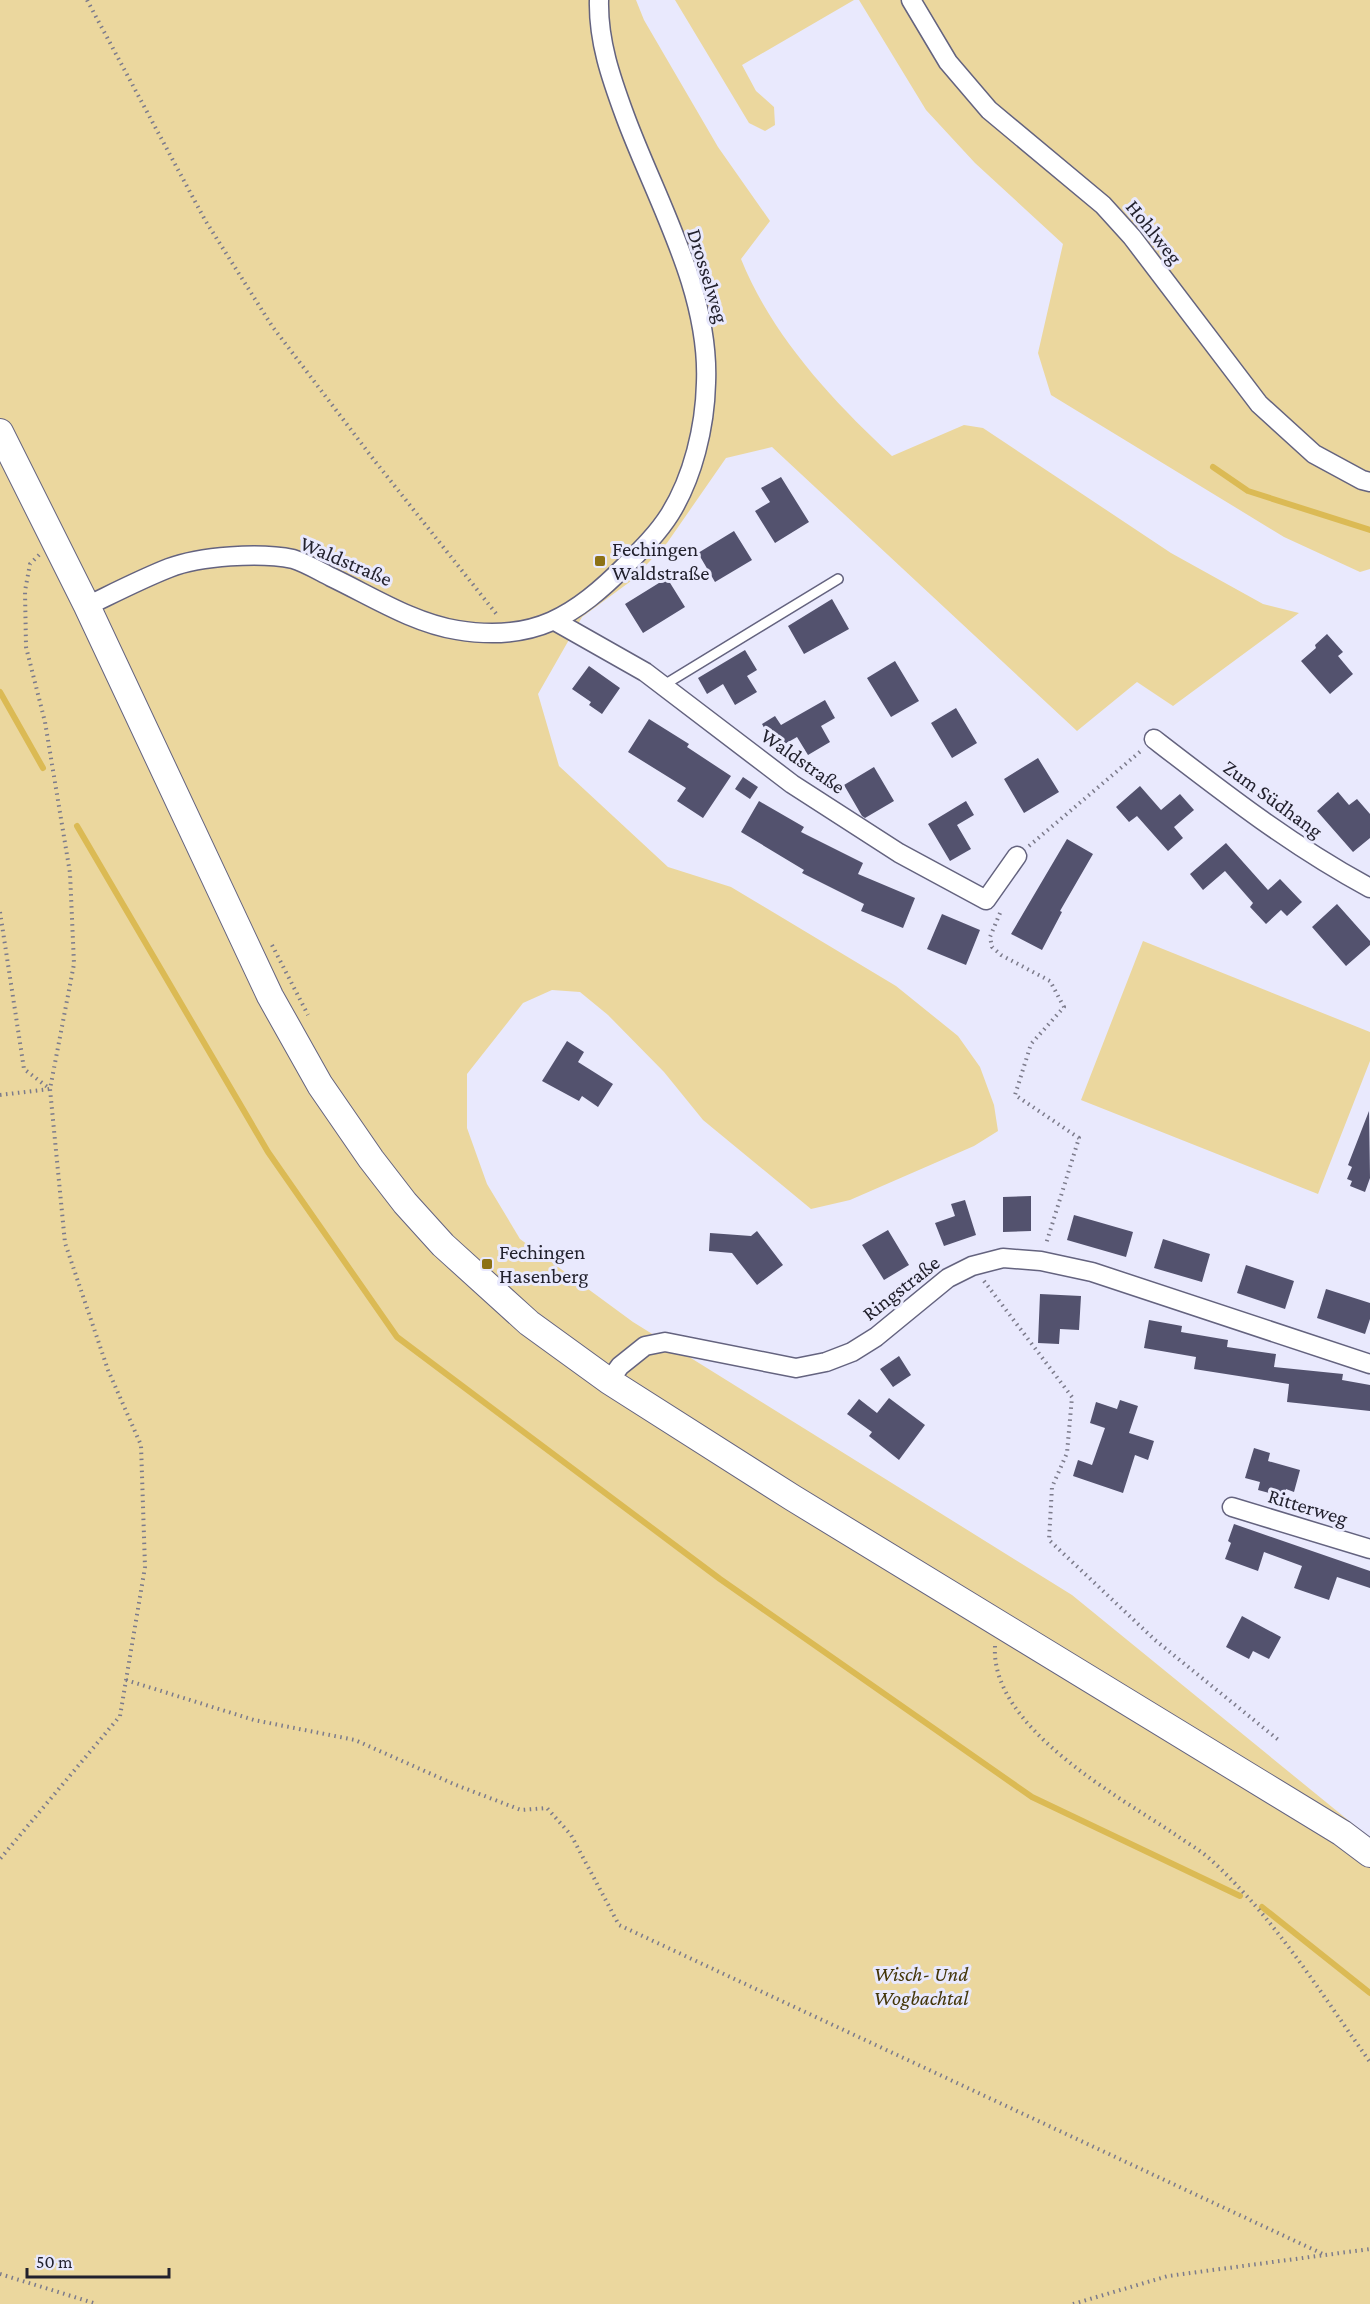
<svg xmlns="http://www.w3.org/2000/svg" width="1370" height="2304" font-family="'Crimson Pro',serif">
<rect width="100%" height="100%" fill="#e9e9fd"/>
<path fill="#ebd79e" d="M0 0H636L644 20 718 147 770 221 741 259C772 336 832 400 892 456L964 425 983 428 1171 553 1263 604 1299 613 1173 706 1137 682 1077 731 772 447 726 458 667 543 631 581 582 617 538 694 559 766 668 867 731 887 896 986 958 1036 980 1067 994 1105 998 1131 974 1146 850 1200 811 1209 703 1120 664 1072 608 1015 580 992 552 990 523 1003 467 1074V1128L487 1184 520 1239 633 1322 1072 1595 1370 1838V2304H0Z
M675 0H854L742 65 756 91 774 107 775 125 765 131 749 123Z
M859 0H1370V569L1360 572 1284 537 1051 395 1038 353 1063 244 975 163 926 110Z
M1143 941 1370 1032V1061L1318 1194 1081 1100Z"/>
<g fill="none" stroke-linecap="round" stroke-linejoin="round">
<path stroke="#dbba54" stroke-width="6" d="M1213 467 1248 491 1370 530
M0 692 43 768
M77 826 268 1152 397 1337 720 1579 1032 1797 1240 1896
M1262 1907 1370 1993"/>
</g>
<path fill="#53526e" d="M781 477 809 522 775 543 755 511 770 502 761 488Z
M734 531 752 560 715 582 698 553Z
M667 578 685 607 643 633 625 604Z
M832 599 849 629 804 654 788 626Z
M1327 634 1343 652 1338 656 1353 674 1330 694 1301 661 1316 648 1315 645Z
M745 650 757 670 747 676 757 692 735 705 723 684 707 694 698 678Z
M895 661 919 701 891 717 867 678Z
M589 666 620 688 602 714 589 705 591 702 572 689Z
M825 700 835 718 821 726 830 742 808 755 797 737 776 749 762 724 775 716 781 725Z
M956 708 977 743 952 758 931 723Z
M649 719 689 744 687 747 731 776 703 818 677 801 686 788 628 752Z
M1038 758 1059 792 1024 813 1004 779Z
M874 767 894 801 865 818 862 816 844 785Z
M743 777 758 787 750 799 735 789Z
M1140 786 1161 810 1180 794 1194 810 1174 827 1183 838 1168 851 1137 816 1129 822 1116 807Z
M1338 792 1349 805 1357 799 1370 814V838L1353 852 1317 811Z
M759 801 804 827 801 832 863 863 858 874 915 898 903 928 861 911 864 904 802 873 804 870 741 832Z
M966 801 974 815 957 825 971 849 950 861 928 824Z
M1067 839 1093 854 1060 911 1062 912 1042 950 1011 934Z
M1226 843 1268 890 1280 879 1302 902 1287 916 1281 910 1266 924 1250 907 1253 903 1225 871 1203 890 1190 874Z
M1337 904 1370 941V945L1346 966 1312 927Z
M942 914 980 930 966 965 927 949Z
M567 1041 584 1052 578 1062 613 1084 598 1107 582 1096 579 1101 542 1081Z
M1369 1111 1370 1178 1365 1192 1350 1186 1352 1181 1347 1179 1352 1167 1348 1165Z
M1031 1196V1231L1003 1232V1197Z
M965 1200 976 1235 944 1246 935 1223 955 1216 951 1204Z
M1074 1215 1133 1232 1126 1257 1067 1240Z
M888 1230 909 1265 884 1280 862 1245Z
M757 1231 783 1265 757 1285 732 1253 709 1251 710 1233 751 1236Z
M1163 1239 1210 1254 1202 1282 1154 1268Z
M1246 1265 1294 1281 1285 1309 1237 1293Z
M1326 1289 1370 1303V1319L1365 1334 1317 1318Z
M1040 1294 1081 1296 1079 1330 1060 1329 1059 1344 1038 1343Z
M1149 1320 1182 1326 1181 1332 1228 1340 1227 1347 1276 1354 1274 1367 1343 1374 1342 1380 1370 1385V1411L1287 1402 1289 1384 1194 1369 1196 1357 1144 1348Z
M899 1356 911 1375 893 1387 880 1369Z
M889 1398 925 1425 899 1460 869 1436 872 1432 847 1414 859 1399 877 1413Z
M1120 1400 1138 1406 1129 1433 1154 1441 1148 1460 1135 1455 1123 1493 1073 1476 1078 1460 1092 1465 1105 1428 1090 1423 1096 1402 1117 1409Z
M1254 1448 1270 1453 1268 1461 1300 1470 1294 1492 1286 1489 1284 1497 1258 1490 1260 1482 1245 1478Z
M1234 1524 1370 1571V1588L1337 1577 1329 1600 1294 1588 1302 1566 1264 1552 1258 1571 1225 1559 1231 1543 1228 1541Z
M1242 1616 1281 1637 1269 1659 1253 1651 1249 1659 1226 1647Z"/>
<g fill="none" stroke-linecap="round" stroke-linejoin="round">
<g stroke="#64637f" stroke-width="12">
<path id="lane" d="M664 685 838 579"/>
</g>
<g stroke="#64637f" stroke-width="21">
<path id="street" d="M911 0 948 62 989 110 1103 205 1132 237 1259 404 1314 454 1362 480 1370 482
M87 606C114 593 141 579 169 568 200 556 260 552 293 559 306 563 319 571 331 577 371 596 413 623 457 630 534 643 575 616 627 564 642 549 658 533 670 514 693 477 705 427 706 383 710 291 656 200 625 116 611 78 598 41 599 0
M555 621 645 672 792 784 899 853 986 900 1017 856
M1154 739C1224 793 1292 846 1370 888
M609 1381 620 1366 645 1346 665 1342 796 1368 826 1362 852 1352 876 1337 948 1278 972 1266 1003 1258 1041 1261 1092 1272 1370 1364
M1232 1507 1370 1549"/>
</g>
<g stroke="#64637f" stroke-width="28">
<path id="secondary" d="M0 432 87 606 270 996 320 1085 371 1159 405 1203 443 1245 529 1323 609 1381 793 1498 1342 1833 1370 1854"/>
</g>
<path stroke="#7c7b8b" stroke-width="4" stroke-dasharray="1.5 4.5" stroke-linecap="butt" d="M87 0 205 220 272 326 374 460 498 616
M1029 846 1142 750
M0 912 24 1069 50 1089 65 1243 108 1370 141 1445 145 1567 120 1716 0 1859
M1000 913 990 937 992 947 1001 955 1050 981 1064 1007 1031 1044 1015 1095 1079 1138 1046 1244
M272 945 308 1015
M0 1095 50 1089 74 964 70 873 45 722 26 647 25 591 30 564 40 554
M984 1281 1072 1397 1067 1453 1052 1487 1049 1540 1155 1640 1281 1742
M995 1646C990 1727 1118 1796 1176 1835 1187 1843 1200 1850 1210 1859 1274 1917 1320 1992 1370 2062
M126 1680 254 1720 355 1740 456 1785 521 1810 547 1808 571 1835 619 1925 1325 2255
M0 2274 97 2304
M1073 2304 1168 2276 1370 2249"/>
<use href="#lane" stroke="#fff" stroke-width="9"/>
<use href="#street" stroke="#fff" stroke-width="18"/>
<use href="#secondary" stroke="#fff" stroke-width="26"/>
</g>
<g fill="#8c7115" stroke="#e9e9fd" stroke-width="2">
<rect x="594" y="555" width="12" height="12" rx="3"/>
<rect x="481" y="1258" width="12" height="12" rx="3"/>
</g>
<g text-anchor="middle" dominant-baseline="central" stroke-width="6" stroke-linejoin="round" paint-order="stroke">
<g font-size="21" fill="#22212d" stroke="#e9e9fd">
<text transform="translate(1154 232) rotate(51)">Hohlweg</text>
<text transform="translate(708 276) rotate(73)">Drosselweg</text>
<text transform="translate(346 561) rotate(23)">Waldstraße</text>
<text transform="translate(803 761) rotate(35)">Waldstraße</text>
<text transform="translate(1273 799) rotate(36)">Zum Südhang</text>
<text transform="translate(901 1288) rotate(-38)">Ringstraße</text>
<text transform="translate(1308 1507) rotate(17)">Ritterweg</text>
</g>
<g font-size="21" fill="#22212d" stroke="#e9e9fd" text-anchor="start">
<text x="612" y="549">Fechingen<tspan x="612" dy="24">Waldstraße</tspan></text>
<text x="499" y="1252">Fechingen<tspan x="499" dy="24">Hasenberg</tspan></text>
</g>
<g font-size="21" font-style="italic" fill="#443609" stroke="#e9e9fd">
<text x="921" y="1974">Wisch- Und<tspan x="921" dy="24">Wogbachtal</tspan></text>
</g>
</g>
<path d="M27 2268v9h142v-9" fill="none" stroke="#22212d" stroke-width="3"/>
<text x="36" y="2268" font-size="18" fill="#22212d" stroke="#e9e9fd" stroke-width="4.5" paint-order="stroke">50 m</text>
</svg>
